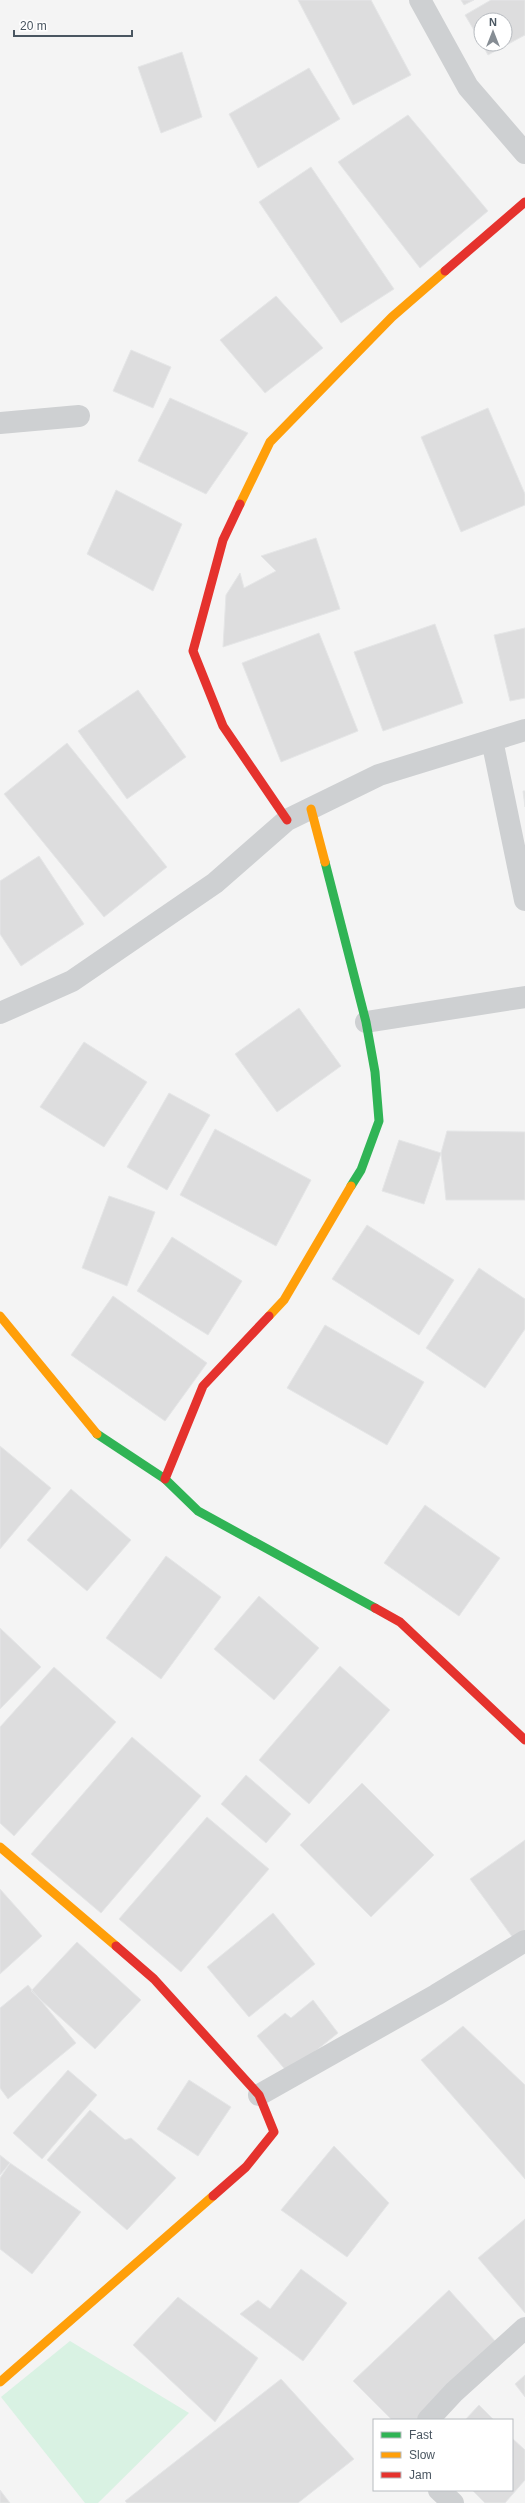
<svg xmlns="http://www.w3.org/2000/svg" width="525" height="2503" font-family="Helvetica,sans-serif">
<rect width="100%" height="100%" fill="#f4f4f4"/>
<path fill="#d9f2e3" d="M70 2341 189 2413 98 2503H85L1 2397Z"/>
<path fill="#ddddde" stroke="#e5e6e7" d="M298 0H371L411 75 353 105Z
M461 0H474L464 5Z
M491 0H525V35L488 55 482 44H505V20H481V42L465 15Z
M182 52 202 117 161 133 138 67Z
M309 68 340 119 258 168 229 114Z
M408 115 488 211 420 268 338 162Z
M311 167 394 289 341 323 259 202Z
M276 296 323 348 265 393 220 340Z
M131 350 171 367 153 408 113 391Z
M170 398 248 433 206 494 138 461Z
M488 408 525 494V505L461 532 421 437Z
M116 490 182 524 153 591 87 554Z
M316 538 340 609 223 647 226 595 240 573 244 588 276 571 261 556Z
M435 624 463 703 383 731 354 652Z
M525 628V698L510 701 494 635Z
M319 633 358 731 281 762 242 663Z
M138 690 186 757 127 799 78 731Z
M67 743 167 867 104 917 4 794Z
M523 791H525V807Z
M39 856 84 924 21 966 0 934V881Z
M299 1008 341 1066 277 1112 235 1054Z
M84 1042 147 1082 104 1147 40 1107Z
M169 1093 210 1115 167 1190 127 1167Z
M215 1129 311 1180 276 1246 180 1195Z
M447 1131 525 1132V1200H446L441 1153Z
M399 1140 441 1153 424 1204 382 1191Z
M109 1196 155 1212 127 1286 82 1268Z
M367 1225 454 1280 419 1335 332 1279Z
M172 1237 242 1281 208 1335 137 1291Z
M479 1268 525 1299V1329L485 1388 426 1348Z
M113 1296 207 1363 165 1421 71 1355Z
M325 1325 424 1382 387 1445 287 1388Z
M0 1446 51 1488 0 1549Z
M71 1489 131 1540 87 1591 27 1540Z
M425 1505 500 1558 459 1616 384 1563Z
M166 1556 221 1597 161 1679 106 1638Z
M259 1596 319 1648 274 1700 214 1649Z
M0 1628 41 1667 0 1709Z
M340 1666 390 1710 309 1804 259 1760Z
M54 1667 116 1722 14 1836 0 1823V1727Z
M132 1737 201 1796 101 1913 31 1854Z
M246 1775 291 1814 266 1843 221 1804Z
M362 1783 434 1855 371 1917 300 1845Z
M207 1817 269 1869 181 1972 119 1919Z
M525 1840V1936L516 1942 470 1879Z
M0 1889 42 1936 0 1974Z
M273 1913 315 1964 249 2017 207 1967Z
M77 1942 141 2000 95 2049 31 1991Z
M28 1985 76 2043 8 2099 0 2088V2008Z
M313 2000 338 2033 288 2073 257 2036 285 2013 291 2018Z
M463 2026 525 2085V2179L421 2060Z
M68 2070 97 2095 42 2159 13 2133Z
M189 2080 231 2107 198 2156 157 2129Z
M90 2110 125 2140 131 2138 176 2178 127 2230 47 2160Z
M334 2146 389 2203 347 2257 281 2210Z
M0 2155 10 2163 0 2175Z
M10 2163 81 2212 32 2274 0 2249V2178Z
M525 2219V2313L478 2258Z
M301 2269 347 2303 303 2361 240 2314 258 2300 270 2309Z
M449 2290 496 2342 423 2420H392L353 2381Z
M178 2297 258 2358 215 2422 133 2345Z
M525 2375V2397L515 2384Z
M281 2379 354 2459 298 2503H127L125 2501Z
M479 2405 494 2420H465Z
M512 2438 525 2450V2480L505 2503H485L472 2490H512Z
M0 2490 10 2503H0Z"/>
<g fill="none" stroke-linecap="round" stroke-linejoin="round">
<path stroke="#ced0d2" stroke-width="22" d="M420 0 468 87 525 153
M0 423 79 416
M492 740 525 900
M0 1013 72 981 215 883 287 820 379 775 525 730
M366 1022 525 997
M259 2095 436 1995 525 1941
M428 2420 454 2392 525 2328
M439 2490 453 2503"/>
<path stroke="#30b455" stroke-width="9" d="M325 862 366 1022 375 1072 379 1121 361 1170 351 1186
M97 1434 165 1479 198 1511 375 1608"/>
<path stroke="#ff9f0a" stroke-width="9" d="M240 504 270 442 392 317 445 271
M311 809 325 862
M0 1316 97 1434
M269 1316 284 1300 351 1186
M0 1847 116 1946
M0 2382 213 2196"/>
<path stroke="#e5322d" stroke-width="9" d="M445 271 525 202
M240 504 223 540 193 651 223 726 287 820
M165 1479 203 1386 269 1316
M375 1608 400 1622 525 1740
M116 1946 154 1979 259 2095 274 2132 246 2167 213 2196"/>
</g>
<rect x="373" y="2419" width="140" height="72" fill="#ffffff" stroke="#b7bbc0"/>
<rect x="381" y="2432" width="20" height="6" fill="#30b455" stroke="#b7bbc0"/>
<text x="409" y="2439" font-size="12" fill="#4a5661">Fast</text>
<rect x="381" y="2452" width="20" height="6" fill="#ff9f0a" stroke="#b7bbc0"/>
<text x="409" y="2459" font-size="12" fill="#4a5661">Slow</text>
<rect x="381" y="2472" width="20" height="6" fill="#e5322d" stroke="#b7bbc0"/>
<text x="409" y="2479" font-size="12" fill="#4a5661">Jam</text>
<g transform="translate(493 32)"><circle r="19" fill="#ffffff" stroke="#b7bbc0"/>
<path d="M0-3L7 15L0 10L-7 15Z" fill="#868d94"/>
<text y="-6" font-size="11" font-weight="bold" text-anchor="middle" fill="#4a5661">N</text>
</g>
<path d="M14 30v6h118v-6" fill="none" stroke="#4a5661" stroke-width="2"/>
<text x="20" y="30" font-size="12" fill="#4a5661" stroke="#ffffff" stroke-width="3" paint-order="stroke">20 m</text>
</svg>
